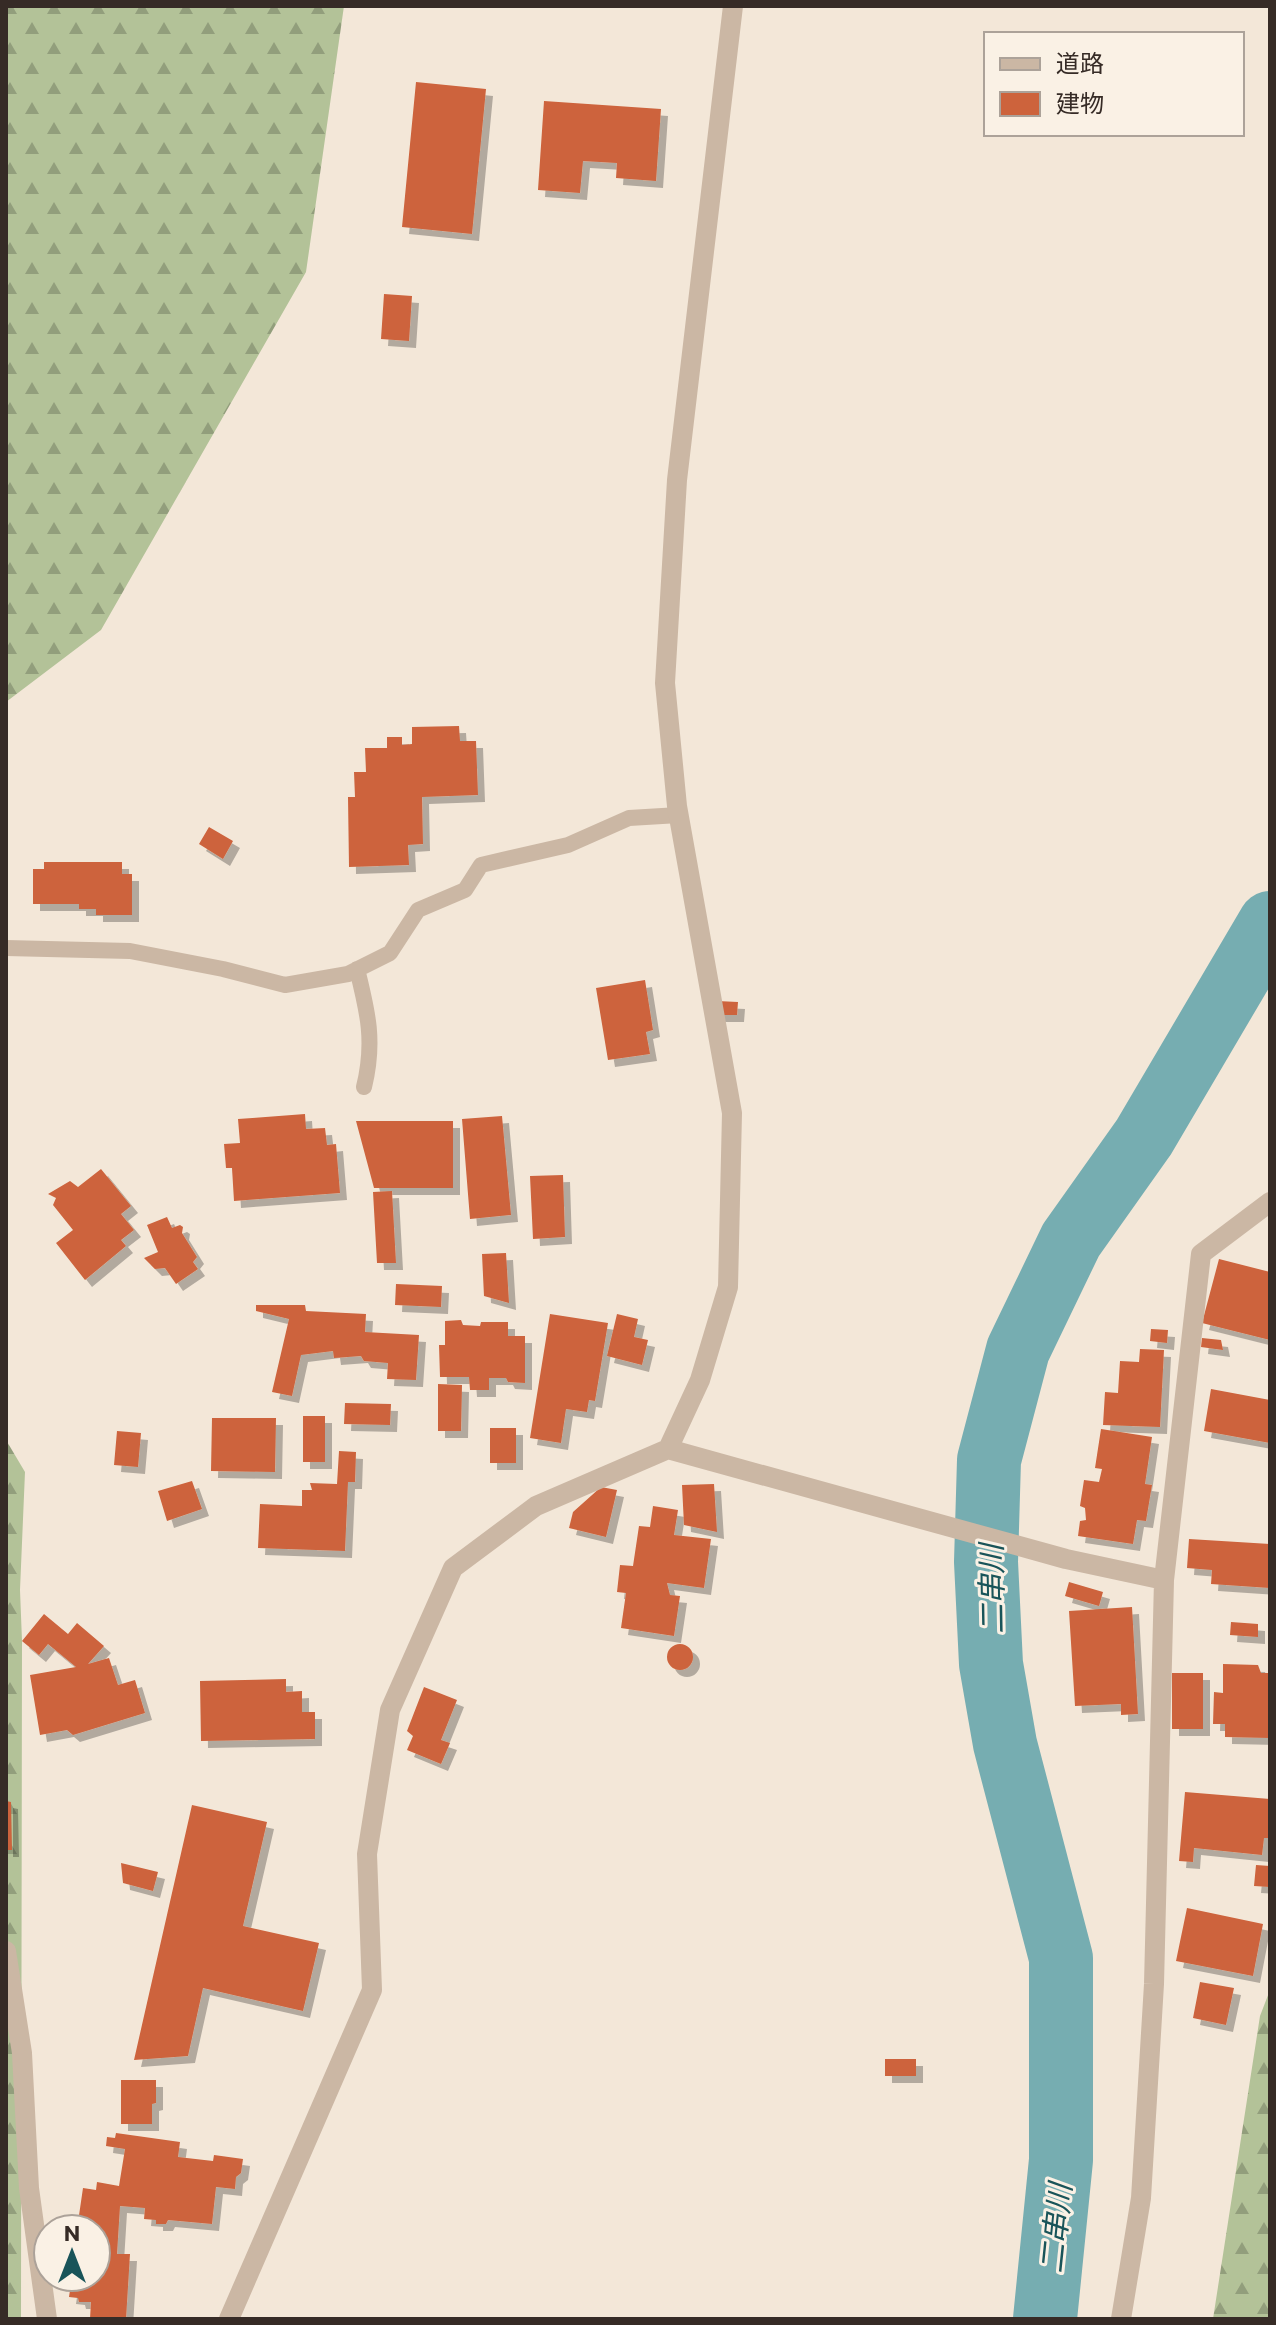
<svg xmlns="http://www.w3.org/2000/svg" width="1276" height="2325" font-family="Commissioner,'Noto Sans JP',sans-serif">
<defs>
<pattern id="forest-firs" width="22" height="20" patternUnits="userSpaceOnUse" patternTransform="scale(2)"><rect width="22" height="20" fill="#b3c298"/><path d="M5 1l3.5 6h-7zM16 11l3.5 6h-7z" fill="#929e7c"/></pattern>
<filter id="shadow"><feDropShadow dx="7" dy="7" stdDeviation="0" flood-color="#0004"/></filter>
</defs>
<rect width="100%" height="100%" fill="#f3e7d8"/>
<path fill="url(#forest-firs)" d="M6 6H344L306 272 101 630 6 702Z
M6 1440 25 1472 20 1590 22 1641 21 2319H6Z
M1270 1990V2319H1213L1260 2016Z"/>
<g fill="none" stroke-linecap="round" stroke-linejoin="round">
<path stroke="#76adb1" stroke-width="64" d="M1045 2319 1061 2160V1958L1005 1744 991 1664 986 1562 989 1460 1018 1350 1071 1240 1144 1137 1270 923"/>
</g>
<path fill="#cd633c" filter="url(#shadow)" d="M416 82 486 89 472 234 402 227Z
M544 101 661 109 656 181 616 178 617 163 583 161 580 193 538 190Z
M384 294 412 296 409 341 381 339Z
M459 726 460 741H476L478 795 422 797 423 844 408 845 409 865 349 867 348 797H355L354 772H366L365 748H387V737H402V745L412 744V727Z
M209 827 233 841 223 859 199 844Z
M44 862H122V874H132V915H96V909H79V904H33V869H44Z
M645 980 653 1030 646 1032 650 1054 608 1060 596 988Z
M717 1001 738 1002 737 1015H716Z
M305 1114 306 1129 325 1128 327 1145 336 1144 340 1193 234 1201 232 1168H226L224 1144 240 1143 238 1119Z
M502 1116 511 1215 470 1219 462 1119Z
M356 1121H453V1188H374Z
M101 1169 131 1206 121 1214 134 1230 121 1240 126 1246 85 1280 56 1243 73 1230 53 1205 56 1198 48 1194 70 1181 78 1187Z
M563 1175 565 1237 533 1239 530 1176Z
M392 1191 396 1263H377L373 1192Z
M167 1217 172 1228 180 1225 183 1227 182 1233 197 1257 193 1262 198 1269 176 1284 165 1268 155 1269 144 1258 158 1252 147 1225Z
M506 1253 509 1303 484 1296 482 1254Z
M1219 1259 1270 1272V1340L1202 1323Z
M396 1284 442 1286 441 1307 395 1305Z
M256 1305H305L306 1311 366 1314 365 1332 419 1335 416 1380 387 1379 388 1363 364 1361 361 1356 334 1358 333 1351 301 1355 292 1396 272 1392 289 1319 256 1311Z
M550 1314 608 1323 595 1401 589 1400 587 1412 566 1409 561 1443 530 1438Z
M617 1314 638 1319 634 1337 648 1340 642 1365 607 1356Z
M461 1320 463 1325 480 1326 481 1322H508V1336H525V1383L508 1382 506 1378H489V1390H470L469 1377H440L439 1345H445V1321Z
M1151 1329 1168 1330 1167 1343 1150 1341Z
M1202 1338 1221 1340 1223 1350 1201 1347Z
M1140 1349 1164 1350 1160 1427 1103 1425 1105 1392 1118 1393 1120 1361 1139 1362Z
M438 1384 462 1385 461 1431H438Z
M1211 1389 1270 1400V1443L1204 1431Z
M345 1403 391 1404 390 1425 344 1424Z
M303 1416H325V1462H303Z
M212 1418H276L275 1472 211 1471Z
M490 1428H516V1463H490Z
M1101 1429 1152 1437 1145 1484 1152 1485 1146 1521 1137 1520 1133 1544 1078 1536 1080 1521 1086 1520 1085 1508 1080 1506 1084 1480 1099 1482 1102 1469 1095 1468Z
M117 1431 141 1433 138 1467 114 1465Z
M339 1451 356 1452 355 1482H348L345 1551 258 1548 260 1504 302 1506V1490H312L310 1483 337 1484Z
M192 1481 202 1509 167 1521 158 1491Z
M714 1484 717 1532 684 1525 682 1485Z
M601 1487 617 1490 606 1537 569 1528 573 1512Z
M653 1506 678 1510 674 1535 711 1539 704 1588 667 1583 670 1595 680 1596 674 1636 621 1628 626 1593 617 1592 620 1565 633 1566 639 1526 650 1527Z
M1189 1539 1270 1544V1588L1211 1584 1212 1570 1187 1568Z
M1069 1582 1103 1592 1099 1606 1065 1596Z
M1132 1607 1138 1714 1121 1715V1704L1075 1706 1069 1611Z
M44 1614 68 1634 77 1623 104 1646 88 1664 109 1658 118 1685 135 1680 145 1713 73 1735 67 1730 40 1735 30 1675 76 1667 48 1644 39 1655 22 1641Z
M1231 1622 1258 1624V1637L1230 1635Z
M667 1657a13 13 0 1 1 26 0a13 13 0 1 1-26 0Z
M1223 1664 1258 1665 1261 1673H1270V1738L1225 1737V1724H1213L1214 1692 1223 1693Z
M1172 1673H1203V1729H1172Z
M286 1679V1692L302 1691V1712H315V1739L201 1741 200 1681Z
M424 1687 457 1700 441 1740 450 1743 441 1764 407 1750 413 1736 407 1731Z
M1185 1792 1270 1799V1838H1264L1262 1855 1194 1848 1193 1862 1179 1861Z
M6 1801 11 1802 12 1850H6Z
M192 1805 267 1822 243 1926 319 1943 303 2011 203 1988 188 2056 134 2060Z
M121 1863 158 1872 153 1891 123 1883Z
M1256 1865 1270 1866V1887L1254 1886Z
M1187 1908 1263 1924 1253 1976 1176 1961Z
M1200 1982 1234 1988 1226 2025 1193 2018Z
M885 2059H916V2076H885Z
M121 2080H156V2103L152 2104V2124H121Z
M116 2133 180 2142 178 2157 213 2161 214 2155 243 2159 241 2173 236 2177 235 2189 216 2187 212 2224 168 2220 166 2224H156V2220L144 2219 145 2208 120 2206 117 2254H130L126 2319H90L91 2302H79L78 2298 69 2297 72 2277H96V2229H77L83 2188 96 2190 97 2182 119 2186 125 2149 106 2146 107 2137 115 2138Z"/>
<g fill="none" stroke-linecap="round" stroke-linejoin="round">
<path stroke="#cbb7a4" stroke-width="16" d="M6 948 130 951 223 969 285 985 348 974 390 953 418 910 465 890 481 865 568 845 629 818 679 815
M357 969C368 1013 375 1042 364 1087"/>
<path stroke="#cbb7a4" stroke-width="20" d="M668 1449 700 1380 728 1287 732 1113 677 806 665 683 677 480 733 6
M6 1951 22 2053 29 2188 47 2319
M229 2319 372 1990 367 1854 390 1710 453 1568 536 1506 668 1449 1066 1559 1164 1580
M1121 2319 1141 2198 1154 1984 1164 1580 1201 1254 1270 1202"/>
</g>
<g text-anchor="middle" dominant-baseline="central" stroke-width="6" stroke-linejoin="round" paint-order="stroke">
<g font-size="30" font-style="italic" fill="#195459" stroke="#faf1e5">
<text transform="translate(990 1589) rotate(-91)">二串川</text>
<text transform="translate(1054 2228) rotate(-84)">二串川</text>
</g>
</g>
<rect width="1276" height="2325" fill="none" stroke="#362b26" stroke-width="16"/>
<rect x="984" y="32" width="260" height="104" fill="#faf1e5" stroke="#aca299" stroke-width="2"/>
<rect x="1000" y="58" width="40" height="12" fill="#cbb7a4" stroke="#aca299" stroke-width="2"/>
<text x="1056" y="72" font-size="24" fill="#362b26">道路</text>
<rect x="1000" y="92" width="40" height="24" fill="#cd633c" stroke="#aca299" stroke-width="2"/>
<text x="1056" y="112" font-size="24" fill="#362b26">建物</text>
<g transform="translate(72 2253)"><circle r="38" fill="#faf1e5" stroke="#aca299" stroke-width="2"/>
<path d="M0-6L14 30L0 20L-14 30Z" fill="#195459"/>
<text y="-12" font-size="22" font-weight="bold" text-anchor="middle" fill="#362b26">N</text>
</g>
</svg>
